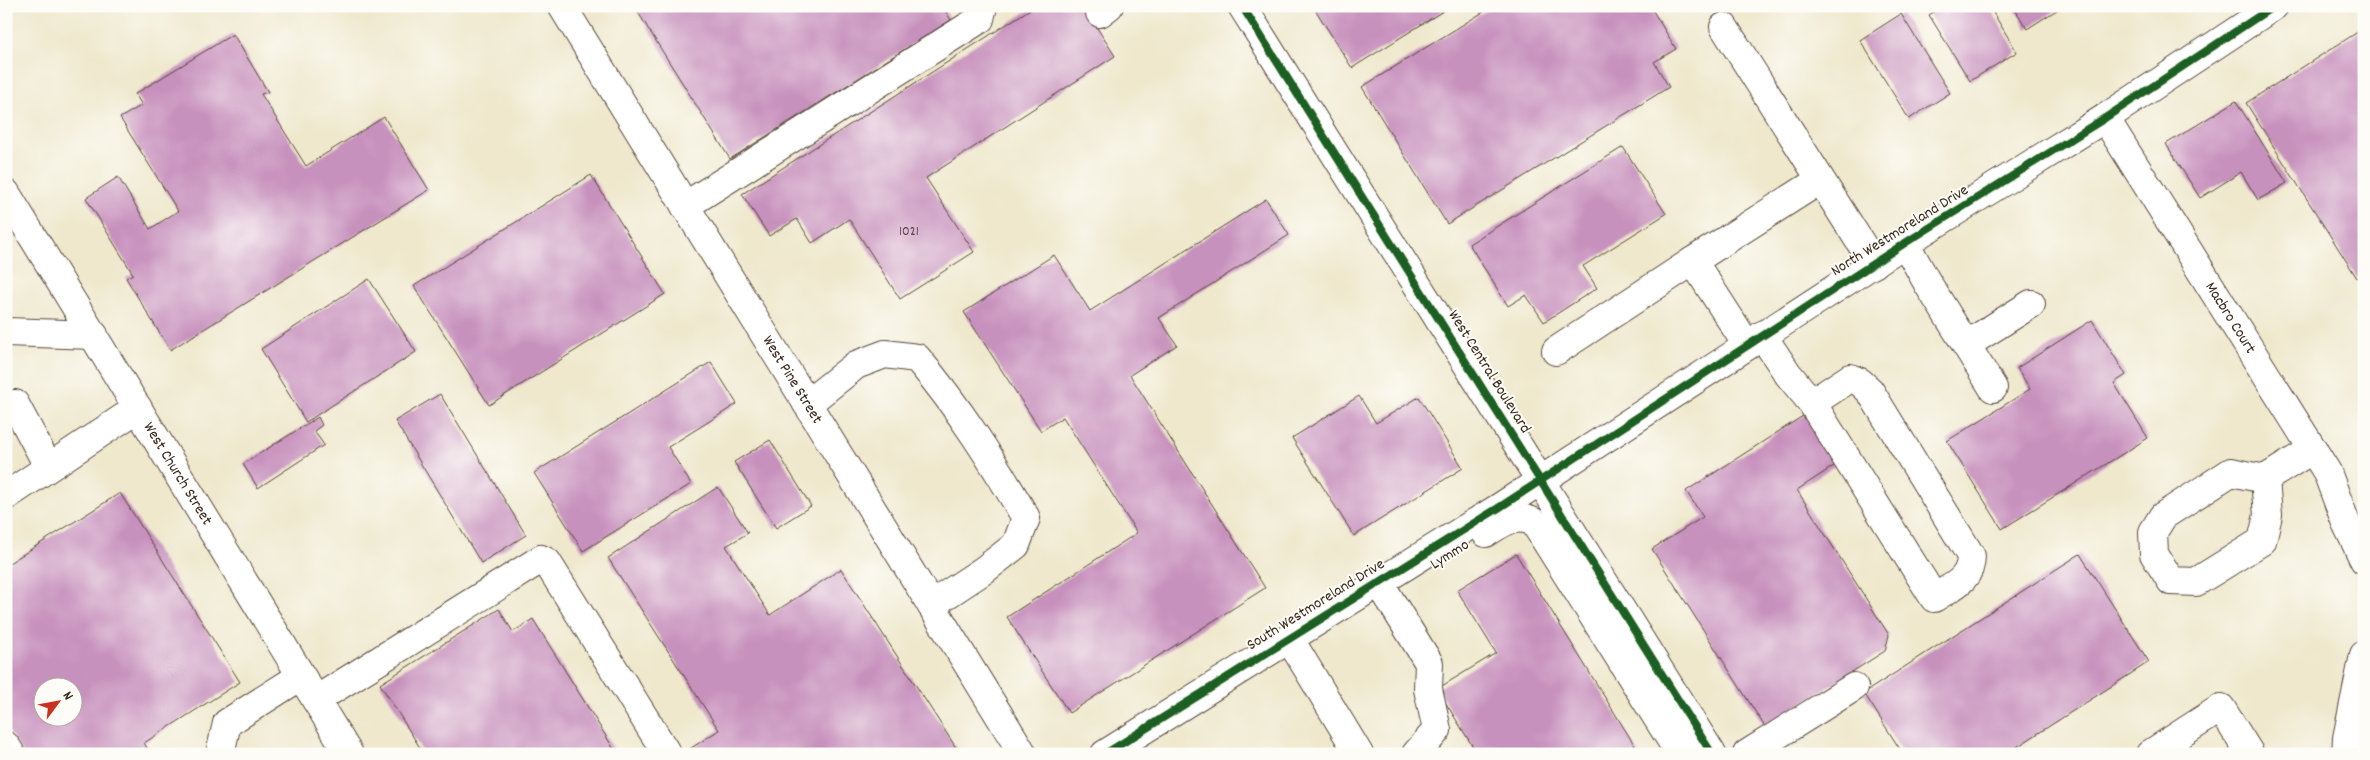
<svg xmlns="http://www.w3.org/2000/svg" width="2370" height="760" font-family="Dekko,sans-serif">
<rect width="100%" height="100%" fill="#fdfcf7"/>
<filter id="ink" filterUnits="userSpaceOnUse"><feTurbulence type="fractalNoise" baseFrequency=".02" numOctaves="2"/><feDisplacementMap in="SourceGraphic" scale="10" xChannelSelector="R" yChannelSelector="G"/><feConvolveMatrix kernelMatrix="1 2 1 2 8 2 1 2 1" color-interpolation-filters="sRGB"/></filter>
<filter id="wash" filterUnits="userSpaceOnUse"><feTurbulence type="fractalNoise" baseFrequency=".0096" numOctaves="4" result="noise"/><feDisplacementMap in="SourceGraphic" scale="20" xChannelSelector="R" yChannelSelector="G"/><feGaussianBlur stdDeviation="1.12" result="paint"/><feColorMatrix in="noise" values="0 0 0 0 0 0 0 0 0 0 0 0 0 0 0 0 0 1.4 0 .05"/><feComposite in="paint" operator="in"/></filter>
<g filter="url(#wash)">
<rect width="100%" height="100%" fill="#efe8cd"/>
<g id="blocks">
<path fill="#c791bd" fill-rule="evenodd" d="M634 6H942L951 20 730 159Z
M1035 6H1083L1115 56 926 178 974 252 900 299 849 219 812 243 797 219 769 236 742 194Z
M1313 6H1451L1352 68Z
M1493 6H1650L1676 49 1654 62 1669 87 1447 224 1362 87Z
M1943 6H1989L2017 52 1970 81 1929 15Z
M2013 6H2063L2027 29Z
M1901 14 1950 93 1909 119 1860 40Z
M2364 28V274L2357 278 2246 103Z
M233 34 268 92 261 94 306 166 384 117 429 190 170 350 126 278 133 274 86 198 118 177 150 229 178 211 120 118 142 105 135 94Z
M2236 101 2287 183 2258 200 2241 172 2200 198 2166 144Z
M1623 147 1666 214 1583 266 1597 288 1544 322 1526 295 1508 306 1469 244Z
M591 175 665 294 489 405 414 286Z
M1266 199 1289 235 1159 318 1177 345 1130 375 1265 588 1069 713 1007 617 1137 533 1063 417 1041 431 964 312 1054 255 1090 311Z
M369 279 416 352 306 422 261 349Z
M2092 320 2126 375 2114 383 2148 438 2002 529 1947 441 2030 389 2017 368Z
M711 362 737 404 668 447 691 484 583 551 534 473Z
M440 394 526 535 481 563 395 421Z
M1359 396 1376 423 1419 397 1463 468 1354 536 1292 438Z
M1806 414 1837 464 1797 490 1889 635 1885 651 1765 727 1652 549 1703 517 1686 491Z
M318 417 322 425 314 431 324 445 258 488 243 464Z
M770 440 811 506 776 528 734 462Z
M718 487 748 533 726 546 770 615 841 569 960 754H690L688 750 719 730 608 558Z
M120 493 240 682 144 743 151 754H23L6 727V565ZM42 688H72V718H42Z
M1516 554 1640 754H1469L1475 750 1437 689 1496 653 1457 590Z
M2080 554 2149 662 2006 754H1903L1864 693Z
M499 609 513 632 533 619 617 754H424L380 684Z"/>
</g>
</g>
<g filter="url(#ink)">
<use href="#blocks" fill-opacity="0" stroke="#564638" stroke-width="1"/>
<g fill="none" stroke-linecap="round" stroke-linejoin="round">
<g stroke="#564638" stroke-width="30">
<g id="minor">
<path id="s1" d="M562 6 1023 754"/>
<path d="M1242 6 1712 754"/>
<path d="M1100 13 1109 6"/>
<path d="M1724 27 1874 264"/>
<path id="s2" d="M2105 118 2327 472 2346 523 2364 560"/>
<path id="s3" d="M6 193 349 754"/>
<path d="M685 206 980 19 983 6"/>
<path d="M1905 243 1928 284 1993 388"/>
<path d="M1693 261 1820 180"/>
<path d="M6 332 94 335"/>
<path d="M1762 335 1788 374 1812 403 1934 598C1952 586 1971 581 1971 556L1870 391 1860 382 1850 378 1812 403"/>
<path d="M1966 345 2031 304"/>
<path d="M1556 351 1693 261 1747 345"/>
<path d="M807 404 856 365 885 354 917 358C960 409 992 460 1026 518L1016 545 984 570 931 605"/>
<path d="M6 406 15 404 48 466"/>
<path d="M2265 479 2268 515 2262 541 2196 582 2171 581 2154 554 2153 532 2163 516 2231 472 2265 479 2313 449"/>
<path d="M6 496 138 408"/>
<path d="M1486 533C1502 523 1514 513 1534 522L1680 754"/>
<path d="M1379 582 1429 663 1428 689 1437 730 1416 754"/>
<path d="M1289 638 1359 754"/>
<path d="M316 700 541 559 547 562 667 754"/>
<path d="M6 746 11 754"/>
<path d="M220 754 227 723 301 676"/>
<path d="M1105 754 1500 507 1905 243 2105 118 2274 6"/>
<path d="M1747 754 1854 687"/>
<path d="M2150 754 2221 708 2250 754"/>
<path d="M2346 754 2347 738 2364 655"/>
</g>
</g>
<use href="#minor" stroke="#fff" stroke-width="28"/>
<g stroke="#fdfcf7" stroke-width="11">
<path id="cycleway" d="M1242 6 1712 754
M1105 754 1500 507 1905 243 2105 118 2274 6"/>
</g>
<use href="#cycleway" stroke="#1b5e20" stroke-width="8"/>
</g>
</g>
<g text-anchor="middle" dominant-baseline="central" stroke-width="4" stroke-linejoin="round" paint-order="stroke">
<g font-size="14" fill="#5e4446">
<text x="909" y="232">1021</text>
</g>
<g font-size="16" fill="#3b2a1e" stroke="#fdfcf7">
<text transform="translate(1900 231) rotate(-32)">North Westmoreland Drive</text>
<text stroke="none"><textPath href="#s2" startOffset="236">Macbro Court</textPath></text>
<text transform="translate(1489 372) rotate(58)">West Central Boulevard</text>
<text stroke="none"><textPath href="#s1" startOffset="439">West Pine Street</textPath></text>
<text stroke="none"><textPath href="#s3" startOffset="329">West Church Street</textPath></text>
<text transform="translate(1450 555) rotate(-32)">Lymmo</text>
<text transform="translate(1316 605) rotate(-32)">South Westmoreland Drive</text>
</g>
</g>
<rect width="2370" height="760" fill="none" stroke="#fdfcf7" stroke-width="25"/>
<g transform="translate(58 702) rotate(58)"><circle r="24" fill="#fdfcf7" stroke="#afa8a0"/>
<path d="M0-4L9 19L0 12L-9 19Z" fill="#c8321e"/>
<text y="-8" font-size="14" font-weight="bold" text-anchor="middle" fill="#3b2a1e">N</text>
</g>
</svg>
